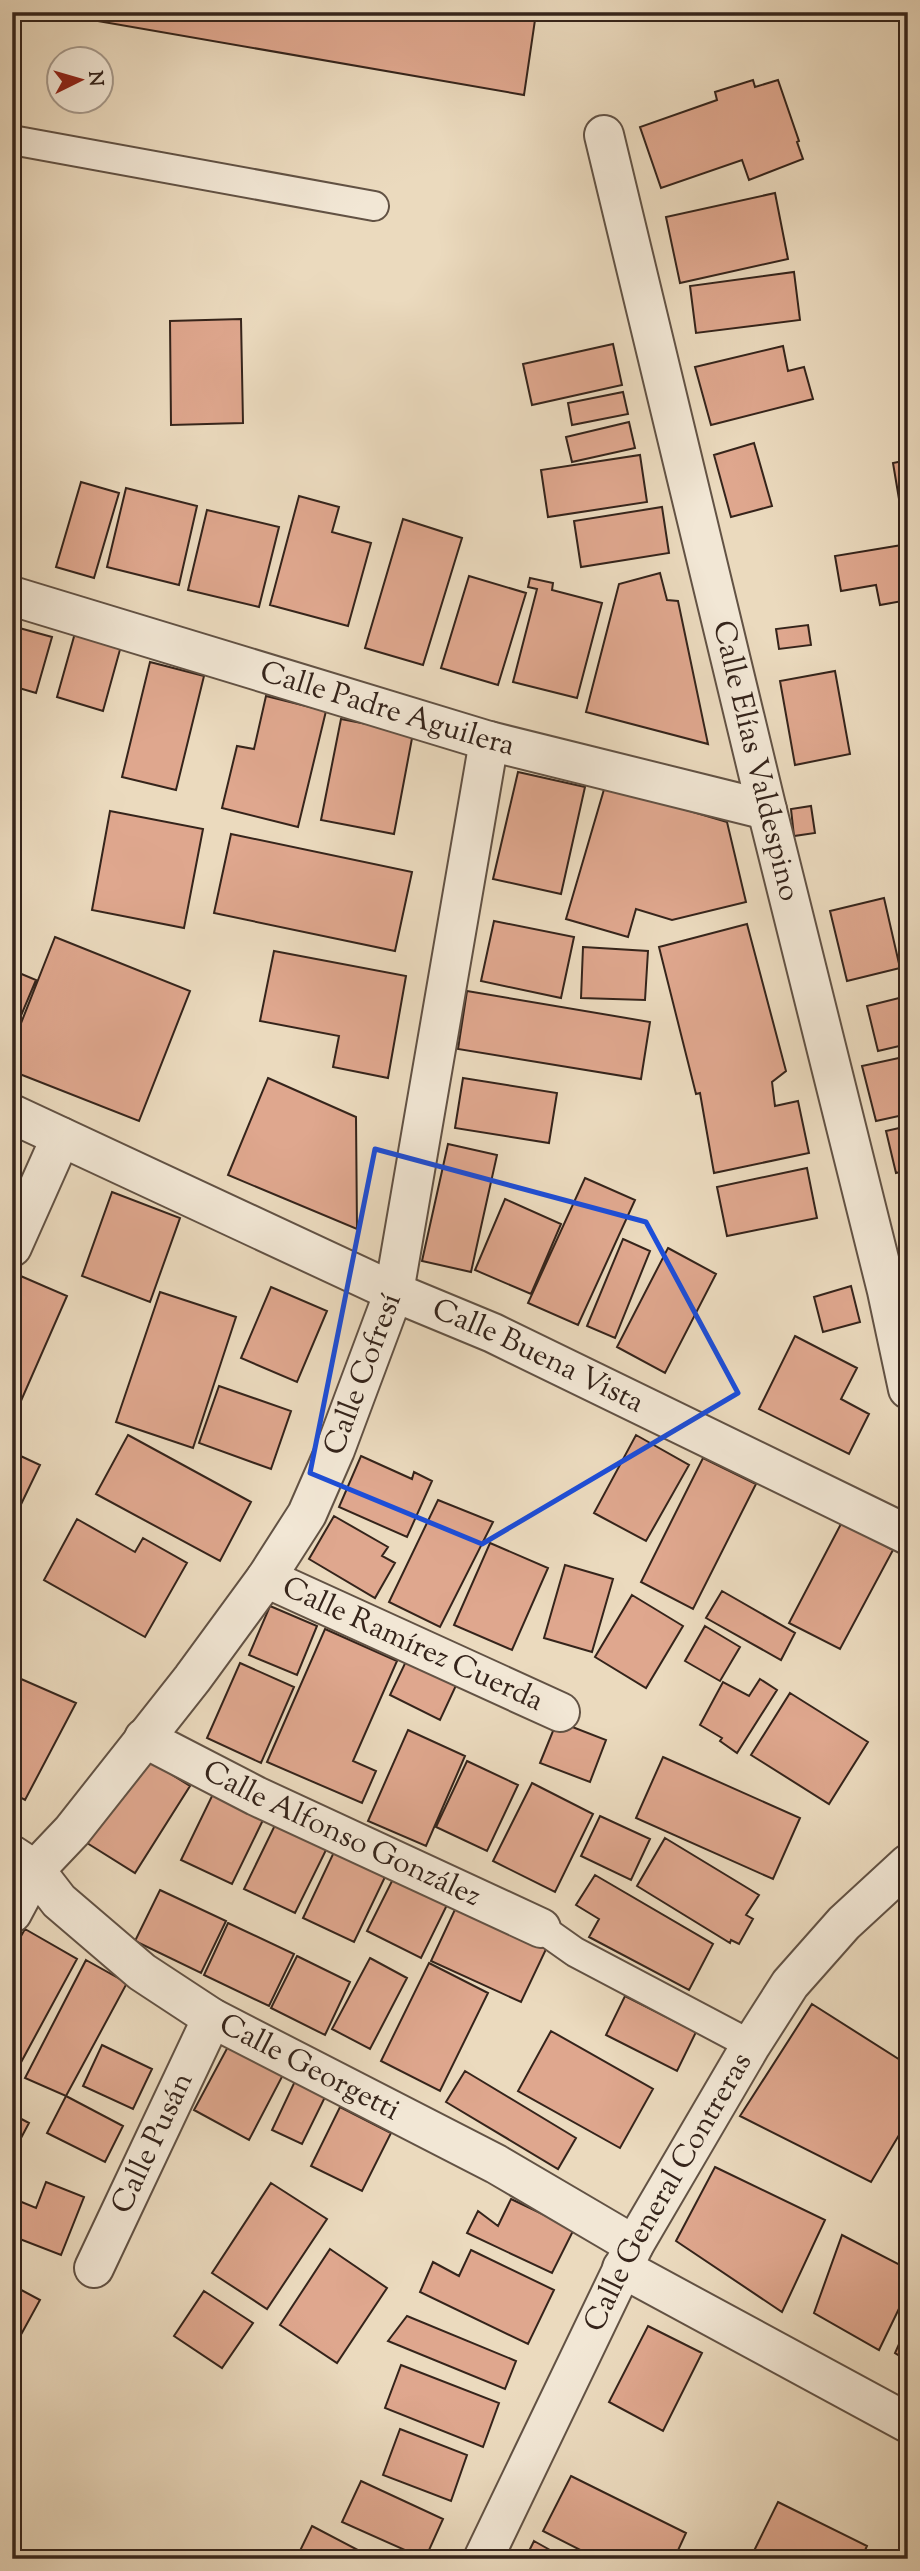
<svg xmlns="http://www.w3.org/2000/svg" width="920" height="2571" font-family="'Sorts Mill Goudy',serif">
<rect width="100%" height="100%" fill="#ebdabe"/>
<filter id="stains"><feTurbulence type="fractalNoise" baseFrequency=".00286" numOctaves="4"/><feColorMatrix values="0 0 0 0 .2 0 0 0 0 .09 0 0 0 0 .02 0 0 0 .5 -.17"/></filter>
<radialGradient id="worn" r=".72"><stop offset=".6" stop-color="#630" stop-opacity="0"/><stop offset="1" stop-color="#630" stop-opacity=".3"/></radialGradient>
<path fill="#dfa78e" stroke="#35241b" stroke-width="2" d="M46 12H613L611 21 536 13 524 95Z
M753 80 755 87 778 80 799 141 797 142 803 159 749 180 742 160 661 188 640 127 717 100 715 92Z
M775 193 788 259 680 283 666 217Z
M794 272 800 320 696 333 690 286Z
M241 319 243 423 171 425 170 321Z
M613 344 622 385 532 405 523 364Z
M783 346 788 371 804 367 813 399 711 425 695 367Z
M623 392 628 414 572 425 568 403Z
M629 422 635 448 572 462 566 437Z
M754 443 772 506 731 517 714 455Z
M640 455 647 502 548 517 541 470Z
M908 460V516L902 517 893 463Z
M81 482 119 493 94 578 56 567Z
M126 488 197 506 179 585 107 567Z
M299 496 339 507 332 532 371 543 348 626 270 605Z
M662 507 669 553 581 567 574 521Z
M207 510 279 527 259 607 188 590Z
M403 519 462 538 423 665 365 648Z
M908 544V600L880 605 876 585 841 591 835 556Z
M660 573 667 600 678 601 708 744 586 712 619 584Z
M469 576 526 593 498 685 441 668Z
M530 578 553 583 552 590 602 603 577 698 513 682 537 589 528 587Z
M808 625 811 645 779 649 776 629Z
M12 626 52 637 36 693 12 686Z
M75 633 121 646 103 711 57 697Z
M150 662 204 676 176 790 122 777Z
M835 671 850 754 795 765 780 681Z
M266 696 326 711 298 827 222 808 237 746 254 749Z
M12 709H16L12 740Z
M341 719 413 733 394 834 321 820Z
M518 772 585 787 561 894 493 879Z
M605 786 727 822 746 902 672 920 636 909 628 937 566 919Z
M811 806 815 833 794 836 791 809Z
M110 811 203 829 184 928 92 910Z
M231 834 412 872 395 951 214 913Z
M884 898 900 968 847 981 830 911Z
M494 921 574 937 561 998 481 981Z
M747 924 786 1071 772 1082 775 1106 798 1101 809 1153 714 1173 700 1093 696 1094 659 947Z
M55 937 190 991 139 1121 12 1071V1046Z
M583 947 648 951 645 1000 581 998Z
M274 951 406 976 388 1078 333 1067 339 1036 260 1021Z
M12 970 36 980 12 1037Z
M467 991 650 1022 641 1079 458 1049Z
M907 996 908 1044 878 1051 867 1006Z
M908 1056V1114L876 1121 862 1066Z
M268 1078 356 1117 357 1229 228 1175Z
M463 1078 557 1093 549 1143 455 1128Z
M908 1126V1170L896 1173 886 1131Z
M448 1144 497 1155 471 1272 422 1261Z
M807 1168 817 1218 727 1236 717 1187Z
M585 1178 635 1200 578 1325 528 1303Z
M112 1192 180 1218 150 1302 82 1276Z
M505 1199 561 1224 531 1294 475 1270Z
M623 1239 650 1251 615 1338 587 1326Z
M668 1248 716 1274 665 1373 617 1347Z
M16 1274 67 1296 17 1410 12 1408V1283Z
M851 1286 860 1322 823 1332 814 1297Z
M271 1287 327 1311 297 1382 241 1358Z
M160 1292 236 1317 193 1448 116 1422Z
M795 1336 857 1368 841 1399 869 1414 849 1454 759 1409Z
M219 1386 291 1411 271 1469 199 1443Z
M128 1435 251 1502 220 1561 96 1494Z
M636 1435 689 1465 646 1541 594 1513Z
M12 1452 40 1465 12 1523Z
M361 1456 412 1479 414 1472 432 1481 407 1537 339 1507Z
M703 1458 756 1484 693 1609 641 1582Z
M438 1500 493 1522 440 1627 389 1602Z
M334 1516 388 1547 382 1556 395 1563 375 1598 309 1559Z
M77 1519 135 1552 143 1538 187 1563 145 1637 44 1580Z
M842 1522 893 1550 840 1649 789 1623Z
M490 1543 548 1568 512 1650 454 1625Z
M565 1565 613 1579 592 1652 544 1638Z
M722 1591 795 1633 781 1660 706 1618Z
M632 1595 683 1626 646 1688 595 1657Z
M270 1606 317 1626 297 1675 249 1655Z
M705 1626 740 1647 720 1681 685 1661Z
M325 1629 397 1661 353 1761 376 1771 362 1803 267 1762Z
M409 1655 459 1679 440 1720 390 1695Z
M240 1663 294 1687 261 1763 207 1738Z
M12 1675 76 1703 25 1800 12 1793Z
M760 1679 777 1690 737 1753 720 1741 722 1738 700 1725 723 1682 749 1696Z
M790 1693 868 1742 829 1804 751 1755Z
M557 1721 606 1740 590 1782 540 1763Z
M408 1730 465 1756 426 1846 368 1821Z
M142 1756 190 1786 135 1873 87 1843Z
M663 1757 800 1818 773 1879 636 1818Z
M467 1761 518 1785 487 1851 436 1827Z
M532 1783 593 1814 555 1892 493 1861Z
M213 1794 264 1818 232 1884 181 1860Z
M600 1816 650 1839 631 1880 581 1856Z
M276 1823 327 1848 295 1913 244 1889Z
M665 1838 759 1895 746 1915 753 1919 739 1944 731 1940 730 1943 637 1886Z
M334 1852 385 1877 354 1942 303 1918Z
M595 1875 713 1944 689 1990 589 1937 599 1919 576 1905Z
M393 1879 447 1905 421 1958 367 1931Z
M160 1890 226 1921 201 1973 135 1941Z
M458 1903 548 1945 521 2002 431 1961Z
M228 1923 294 1954 269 2006 204 1975Z
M25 1929 77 1959 19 2066 12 2062V1952Z
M297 1956 350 1982 325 2035 271 2008Z
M370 1958 407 1978 370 2049 332 2029Z
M86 1960 127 1983 66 2096 25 2078Z
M429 1963 488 1993 440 2091 381 2061Z
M625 1996 696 2032 677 2071 606 2035Z
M812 2004 908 2065V2120L871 2182 740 2116Z
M551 2031 653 2089 620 2148 518 2091Z
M231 2041 285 2071 249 2140 194 2110Z
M102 2045 152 2069 133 2109 83 2086Z
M465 2071 576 2138 558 2169 446 2102Z
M296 2079 327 2093 302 2144 272 2130Z
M66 2096 123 2126 105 2162 47 2133Z
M340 2107 391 2133 362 2191 311 2166Z
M12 2114 29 2123 12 2155Z
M715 2167 825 2220 782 2312 676 2241Z
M46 2182 84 2197 61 2255 12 2236V2198L36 2208Z
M271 2183 327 2219 267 2309 212 2273Z
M511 2199 574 2229 552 2273 467 2233 478 2211 498 2226Z
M842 2235 908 2269V2290L879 2350 814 2313Z
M330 2249 387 2288 337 2363 280 2325Z
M471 2250 554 2290 528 2344 420 2292 433 2262 459 2276Z
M12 2285 40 2300 12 2351Z
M204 2291 253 2323 222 2368 174 2336Z
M407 2316 516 2361 505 2389 388 2341Z
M908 2324V2361L895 2353Z
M648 2326 702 2353 663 2431 609 2402Z
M401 2365 499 2403 483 2447 385 2408Z
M400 2429 467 2455 451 2501 383 2475Z
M571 2476 686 2533 674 2559H598L543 2531Z
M361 2481 443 2519 425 2559 342 2522Z
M778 2502 867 2546 861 2559H756L751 2557Z
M312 2526 375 2559H296Z
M534 2541 566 2559H525Z"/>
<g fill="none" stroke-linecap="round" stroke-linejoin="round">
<g stroke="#625244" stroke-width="32">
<path id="lane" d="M12 140 374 206
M541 1928 575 1952 751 2045"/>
</g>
<g stroke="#625244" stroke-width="42">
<g id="street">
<path id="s1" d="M604 135 767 810 887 1291 908 1389"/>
<path id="s2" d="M12 596 489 741 767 810"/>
<path id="s3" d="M12 1114 394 1292 493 1333 908 1535"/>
<path d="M12 1247 61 1137"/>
<path id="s4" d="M266 1578 560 1712"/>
<path id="s5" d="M144 1738 256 1796 541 1928"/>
<path id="s6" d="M12 1855 35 1870 59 1901 142 1972 212 2018 496 2164 634 2245"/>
<path id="s7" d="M12 1913 35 1870 72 1831 192 1679 266 1578 307 1514 335 1450 394 1292 489 741"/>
<path id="s8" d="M94 2268 212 2018"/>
<path d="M622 2268 908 2423"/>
<path id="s9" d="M483 2559 634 2245 751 2045 790 1984 844 1923 908 1864"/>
</g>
</g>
<use href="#lane" stroke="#f2e7d5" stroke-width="28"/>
<use href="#street" stroke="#f2e7d5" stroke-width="38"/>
</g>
<path fill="none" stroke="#1d4ed8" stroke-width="5" stroke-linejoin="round" d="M375 1149 646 1222 738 1393 482 1544 310 1473Z"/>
<g text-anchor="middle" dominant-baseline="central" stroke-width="6" stroke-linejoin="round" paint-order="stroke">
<g font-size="30" fill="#35241b" stroke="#f2e7d5">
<text stroke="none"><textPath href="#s2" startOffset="392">Calle Padre Aguilera</textPath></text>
<text stroke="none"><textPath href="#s1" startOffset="644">Calle Elías Valdespino</textPath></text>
<text stroke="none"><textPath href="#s3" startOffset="579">Calle Buena Vista</textPath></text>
<text stroke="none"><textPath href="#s7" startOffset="648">Calle Cofresí</textPath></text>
<text stroke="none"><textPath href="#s4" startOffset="161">Calle Ramírez Cuerda</textPath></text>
<text stroke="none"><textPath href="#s5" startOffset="220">Calle Alfonso González</textPath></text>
<text stroke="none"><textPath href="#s6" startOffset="369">Calle Georgetti</textPath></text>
<text stroke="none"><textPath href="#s8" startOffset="138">Calle Pusán</textPath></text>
<text stroke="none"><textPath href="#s9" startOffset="411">Calle General Contreras</textPath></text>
</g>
</g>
<rect width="920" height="2571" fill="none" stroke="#ebdabe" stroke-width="42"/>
<rect x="14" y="14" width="892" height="2543" fill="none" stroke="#35241b" stroke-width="3.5"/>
<rect x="21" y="21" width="878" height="2529" fill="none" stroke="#35241b" stroke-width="2"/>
<g transform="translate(80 80) rotate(85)"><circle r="33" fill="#f2e7d5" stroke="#a6998b" stroke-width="2"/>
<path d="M0-5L12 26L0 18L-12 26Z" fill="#8f2418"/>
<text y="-10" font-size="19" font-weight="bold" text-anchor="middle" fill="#35241b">N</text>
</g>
<rect width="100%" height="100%" filter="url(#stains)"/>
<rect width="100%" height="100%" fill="url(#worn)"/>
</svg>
